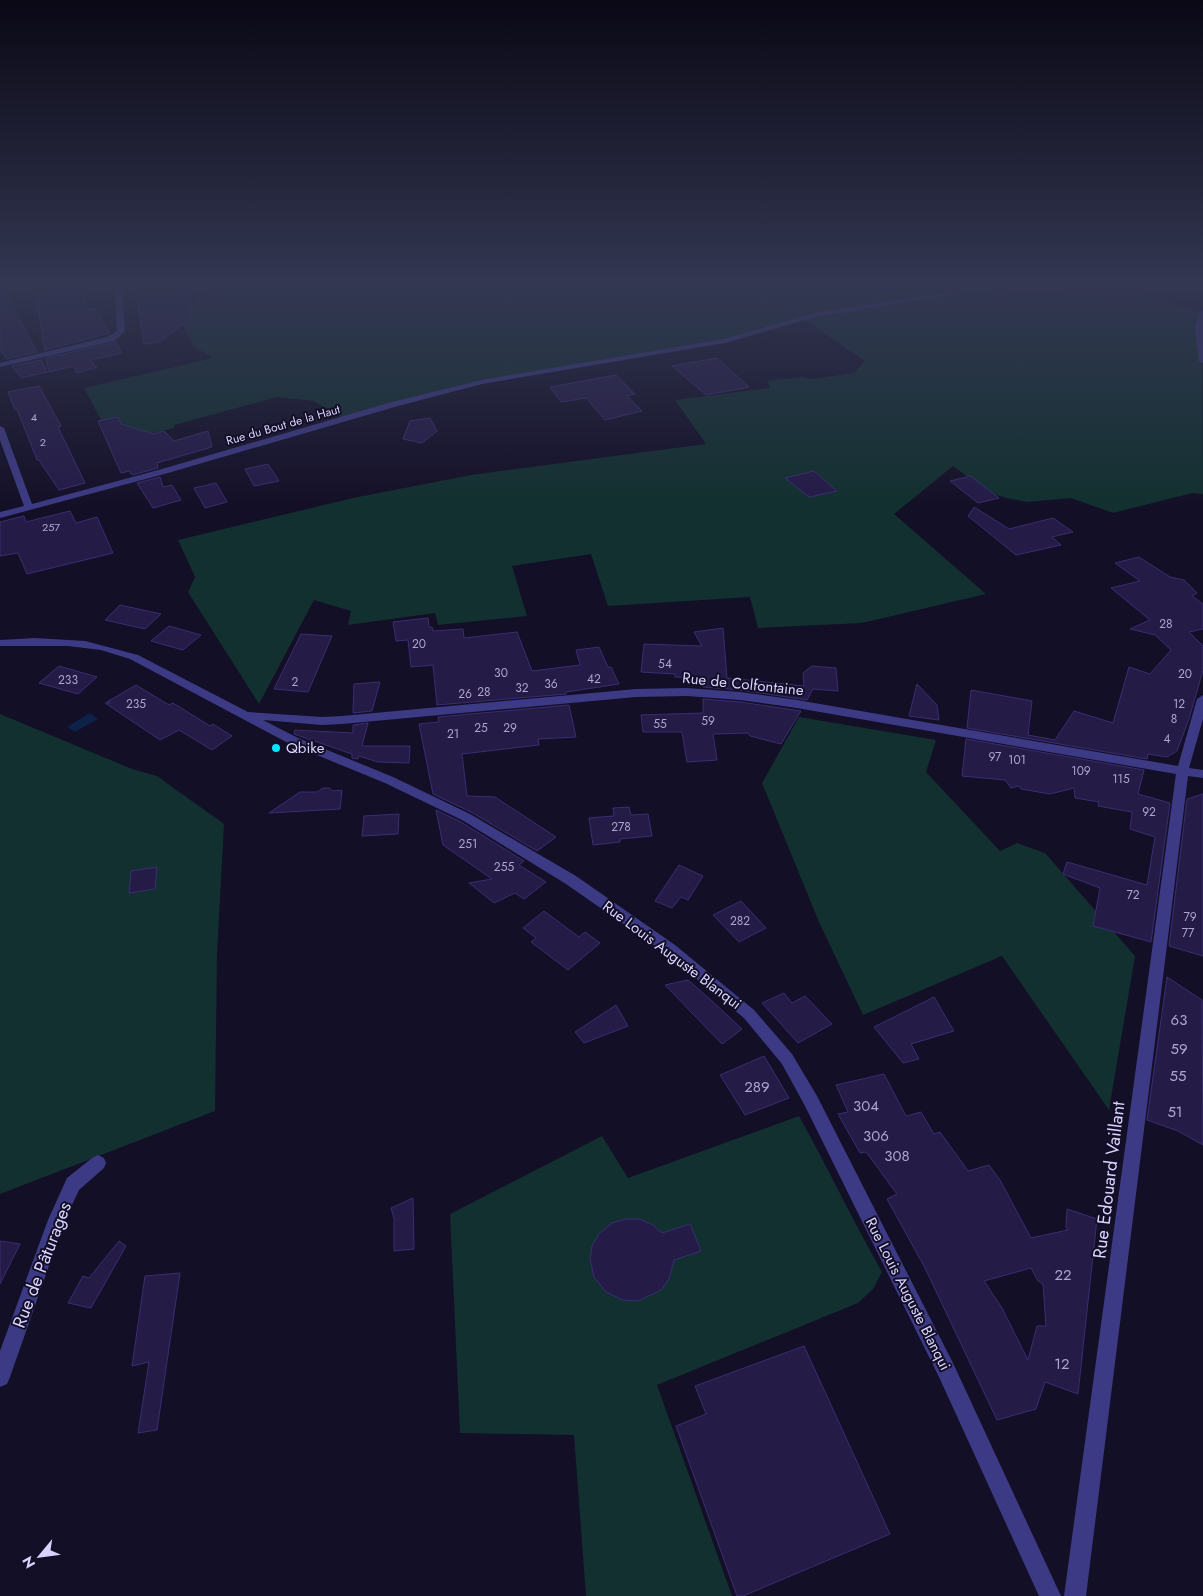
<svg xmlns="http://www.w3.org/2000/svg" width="1203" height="1596" font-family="Jost,sans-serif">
<rect width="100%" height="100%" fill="#130f26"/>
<path fill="#12302f" d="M230 284H1015L994 288 1009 297 1026 298 1128 291 1202 313 1203 494 1192 493 1113 513 1071 498 1027 502 1006 498 987 492 953 466 894 514 986 594 862 623 758 628 750 597 608 606 591 554 512 566 527 616 438 625 435 613 348 625 351 611 314 600 259 704 188 592 195 577 178 540 353 498 471 475 706 444 675 400 770 388 767 381 801 377 813 379 854 373 865 361 802 318 725 341 482 382 344 419 314 401 277 397 174 425V428L113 442 84 388 213 358 193 346 181 320C191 301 210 292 230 284Z
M0 714 132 769 157 776 224 824 217 954 215 1111 0 1194Z
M799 717 936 740 926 772 1000 851 1017 843 1045 853 1135 956 1109 1110 1002 956 863 1015 819 922 762 783Z
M799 1116C828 1168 853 1221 882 1272L873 1289 858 1303 657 1385 732 1596H586L574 1435 460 1433 450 1214 602 1136 628 1178Z"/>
<path fill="#0c2248" d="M90 713 98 719 75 732 67 727Z"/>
<path fill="#241b47" stroke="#3b2d73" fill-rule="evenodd" d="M0 284H1L37 352 7 359 3 354 0 347Z
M83 288 85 309 95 308 110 333 45 350 35 293Z
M188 290 191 307 189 320 182 325 177 326 178 328 159 342 144 344 136 294Z
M116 342 122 353 90 360 97 367 76 373 74 366 49 372 46 358Z
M717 358 749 387 706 395 672 366Z
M41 360 47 372 21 378 12 366Z
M616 375 635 394 627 396 642 411 605 420 586 398 561 402 550 387Z
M39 386 61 426 58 427 85 483 59 490 39 460H37L17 409 15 410 8 392Z
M118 417 121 424 153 434 164 431 174 441 208 431 212 447 157 463 158 468 132 475 129 471 121 473 98 421Z
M430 418 437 431 422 443 403 439 410 421Z
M268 464 279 481 254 486 245 469Z
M814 471 837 491 809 497 785 478Z
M971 476 973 478 999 498 978 503 950 481Z
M160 477 163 487 172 485 181 500 153 508 137 483Z
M216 483 227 502 205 508 194 488Z
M974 507 1009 529 1053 518 1073 532 1052 537 1061 545 1016 555 968 516Z
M70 511 76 523 97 517 113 553 27 574 18 553 0 556V522L24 516 26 522Z
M1139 557 1170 577 1184 580 1197 593 1192 596 1203 604V629L1189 632 1203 646V670L1189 719 1177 751 1167 757 1148 754 1147 759 967 728 971 690 1032 701 1028 735 1055 740 1074 711 1113 723 1129 667 1150 674 1171 650 1155 635 1130 629 1150 620 1111 588 1140 581 1115 563Z
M120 605 161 614 145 629 105 620Z
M428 618 429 627H432L433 631 463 629 464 638 517 632 532 671 580 665 576 650 599 647 608 667H611L619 684 566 692V694L437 705 433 665 411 667 408 640 396 641 393 622Z
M169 626 201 635 183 650 151 641Z
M723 628 727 678 804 686 803 673 812 666 836 668 838 691 813 689 807 700 740 690 703 687 702 678 675 677V674L641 672 644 644 702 646 694 632Z
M301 634 332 636 308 692 274 689Z
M59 666 97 677 78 694 39 683Z
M380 682 372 711 353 713 354 684Z
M917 684 937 705 939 720 909 716Z
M136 685 169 705 173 703 210 726 213 724 232 736 212 750 179 730 160 740 105 703H110L107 702Z
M703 699 740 702 801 711 781 744 750 736 748 733 713 734 717 760 687 762 682 732H643L641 715 703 713Z
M569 705 576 737 538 739 539 745 462 754 467 796 495 797 556 837 537 851 471 812 433 794 419 724 439 722 438 717Z
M368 723 362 746H410L409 763 378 762 359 756 358 759 352 758V754L294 734 295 730 353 733V725Z
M966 739 1144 770 1138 794 1170 803 1151 942 1093 926 1100 888 1063 874 1067 862 1147 885 1155 837 1130 829 1132 812 1098 806 1099 802 1075 798 1074 788 1050 794 1021 789 1019 786 1011 788 1005 780 962 776Z
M323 788H329L333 791 342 790 340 809 269 813 300 792H317Z
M1203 794V956L1169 946 1187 799Z
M629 807 631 815 648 814 652 836 620 839V842L593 845 589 818 614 816 613 808Z
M436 810 461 822 524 861 519 865 546 882 524 899 515 893 494 903 469 883 492 879 443 845Z
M399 814 398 834 362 836 364 816Z
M679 865 703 876 688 900 681 897 672 908 655 901Z
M157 867 155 889 129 893 131 871Z
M741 901 766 928 739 942 713 915Z
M544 911 579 937 585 932 600 943 568 970 531 942 536 938 523 928Z
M1167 977 1202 1000 1203 1145 1178 1131 1147 1120Z
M688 980 712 1001 742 1029 722 1044 665 985Z
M784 993 792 1003 805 996 832 1024 798 1043 762 1003Z
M934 997 954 1031 911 1044 919 1059 903 1063 874 1027Z
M616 1005 628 1026 584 1043 575 1032Z
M764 1056 789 1098 745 1115 720 1075Z
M884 1074 906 1116 921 1112 934 1134 940 1132 968 1171 989 1165 1000 1180 1031 1238 1068 1230 1066 1227 1067 1209 1097 1219 1078 1394 1045 1382 1036 1409 997 1420 925 1268 887 1199 897 1194 866 1152 860 1153 838 1114 848 1112 836 1085ZM1031 1268 1038 1281 1043 1284 1046 1326H1037L1028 1360 1002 1308 984 1281Z
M413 1198 414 1249 394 1251V1219L391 1208Z
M626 1219H639L653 1225 662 1233 690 1224 701 1251 674 1260 669 1279 661 1290 638 1301 623 1300 606 1292 594 1277 590 1259 592 1246 599 1234 612 1223Z
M0 1241 20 1244 0 1284Z
M119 1241 126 1246 91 1308 68 1303 83 1276 89 1278Z
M180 1273 157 1430 138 1433 149 1362 132 1366 145 1276Z
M804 1346 890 1534 743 1596H737L676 1426 706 1414 695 1386Z"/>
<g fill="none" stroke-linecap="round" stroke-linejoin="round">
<path fill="#3d3a85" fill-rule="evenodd" d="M1002 284H1019L819 316 725 343 482 384 398 406 168 473 0 518V512L24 506 0 440V426L4 428 32 504 162 469 392 402 482 380 724 339 818 312Z
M118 286 121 288 125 332 114 341 0 367V363L108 337 117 331 115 288Z
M1203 310V363L1199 361 1195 328 1199 312Z
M35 638 85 641 138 655 248 712 322 717 342 716 636 689 687 688 740 692 797 700 1178 766 1197 699 1203 695V719L1189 768 1203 770V778L1188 776 1086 1596H1064L1176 774 797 708 740 700 687 696 636 697 342 724 322 725 263 720 298 738 393 777 470 814 576 876 675 945 754 1010 792 1054 817 1096 953 1363 1061 1596H1039L939 1377 805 1106 782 1064 744 1018 665 953 566 884 462 820 385 783 290 744 130 659 101 650 68 646H0V640Z
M98 1155 104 1158 106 1163 104 1168 79 1190 65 1220 10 1377 7 1384 0 1387V1351L48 1220 67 1178 92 1158Z"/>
</g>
<linearGradient id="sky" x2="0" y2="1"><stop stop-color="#0a0815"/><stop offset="0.56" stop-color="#333752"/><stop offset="1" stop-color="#333752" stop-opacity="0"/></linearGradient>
<rect width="1203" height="508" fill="url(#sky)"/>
<circle fill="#00e5ff" stroke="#130f26" stroke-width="2" cx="276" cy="748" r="5"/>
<g text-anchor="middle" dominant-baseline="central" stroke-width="4" stroke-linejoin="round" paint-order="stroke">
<g font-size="11" fill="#aca6d1">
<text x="34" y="417">4</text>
<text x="43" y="442">2</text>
<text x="51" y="527">257</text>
</g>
<g font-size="12" fill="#d9d4ff" stroke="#130f26">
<text transform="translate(283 425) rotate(-16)">Rue du Bout de la Haut</text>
</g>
<g font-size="12" fill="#aca6d1">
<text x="1166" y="624">28</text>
<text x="419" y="644">20</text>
<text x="665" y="664">54</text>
<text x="501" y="673">30</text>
<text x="1185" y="674">20</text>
<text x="594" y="679">42</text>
<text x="68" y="680">233</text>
<text x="295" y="682">2</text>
<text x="551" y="684">36</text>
<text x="522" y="688">32</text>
<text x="484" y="692">28</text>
<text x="465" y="694">26</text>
<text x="136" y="704">235</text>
<text x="1179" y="704">12</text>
<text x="1174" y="719">8</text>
<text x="708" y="721">59</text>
<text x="660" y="724">55</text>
<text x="481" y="728">25</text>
<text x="510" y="728">29</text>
<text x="453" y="734">21</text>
<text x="1167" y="739">4</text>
<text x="995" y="757">97</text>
<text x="1017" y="760">101</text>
<text x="1081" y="771">109</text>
<text x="1121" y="779">115</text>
<text x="1149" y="812">92</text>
<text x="621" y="827">278</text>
<text x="468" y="844">251</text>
<text x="504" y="867">255</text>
<text x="1133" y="895">72</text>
<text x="1190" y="917">79</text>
<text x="740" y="921">282</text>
<text x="1188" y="933">77</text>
</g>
<g font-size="15" fill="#d9d4ff" stroke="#130f26">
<text transform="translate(743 684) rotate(6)">Rue de Colfontaine</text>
<text transform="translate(672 955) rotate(37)">Rue Louis Auguste Blanqui</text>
<text transform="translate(908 1294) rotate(63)">Rue Louis Auguste Blanqui</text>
</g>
<g font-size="15" fill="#d9d4ff" stroke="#130f26" text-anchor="start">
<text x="286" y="748">Qbike</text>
</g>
<g font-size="15" fill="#aca6d1">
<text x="1179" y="1020">63</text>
<text x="1179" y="1049">59</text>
<text x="1178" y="1076">55</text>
<text x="757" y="1087">289</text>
<text x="866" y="1106">304</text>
<text x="1175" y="1112">51</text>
<text x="876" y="1136">306</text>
<text x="897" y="1156">308</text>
<text x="1063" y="1275">22</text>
<text x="1062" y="1364">12</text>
</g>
<g font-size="18" fill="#d9d4ff" stroke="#130f26">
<text transform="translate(1109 1180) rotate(-83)">Rue Edouard Vaillant</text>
<text transform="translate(42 1265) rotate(-69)">Rue de Pâturages</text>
</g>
</g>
<g transform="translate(40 1556) rotate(241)" stroke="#130f26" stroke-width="4" paint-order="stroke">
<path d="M0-4L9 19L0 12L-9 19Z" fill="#d9d4ff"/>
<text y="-8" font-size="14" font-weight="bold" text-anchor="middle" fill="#d9d4ff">N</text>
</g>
</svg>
